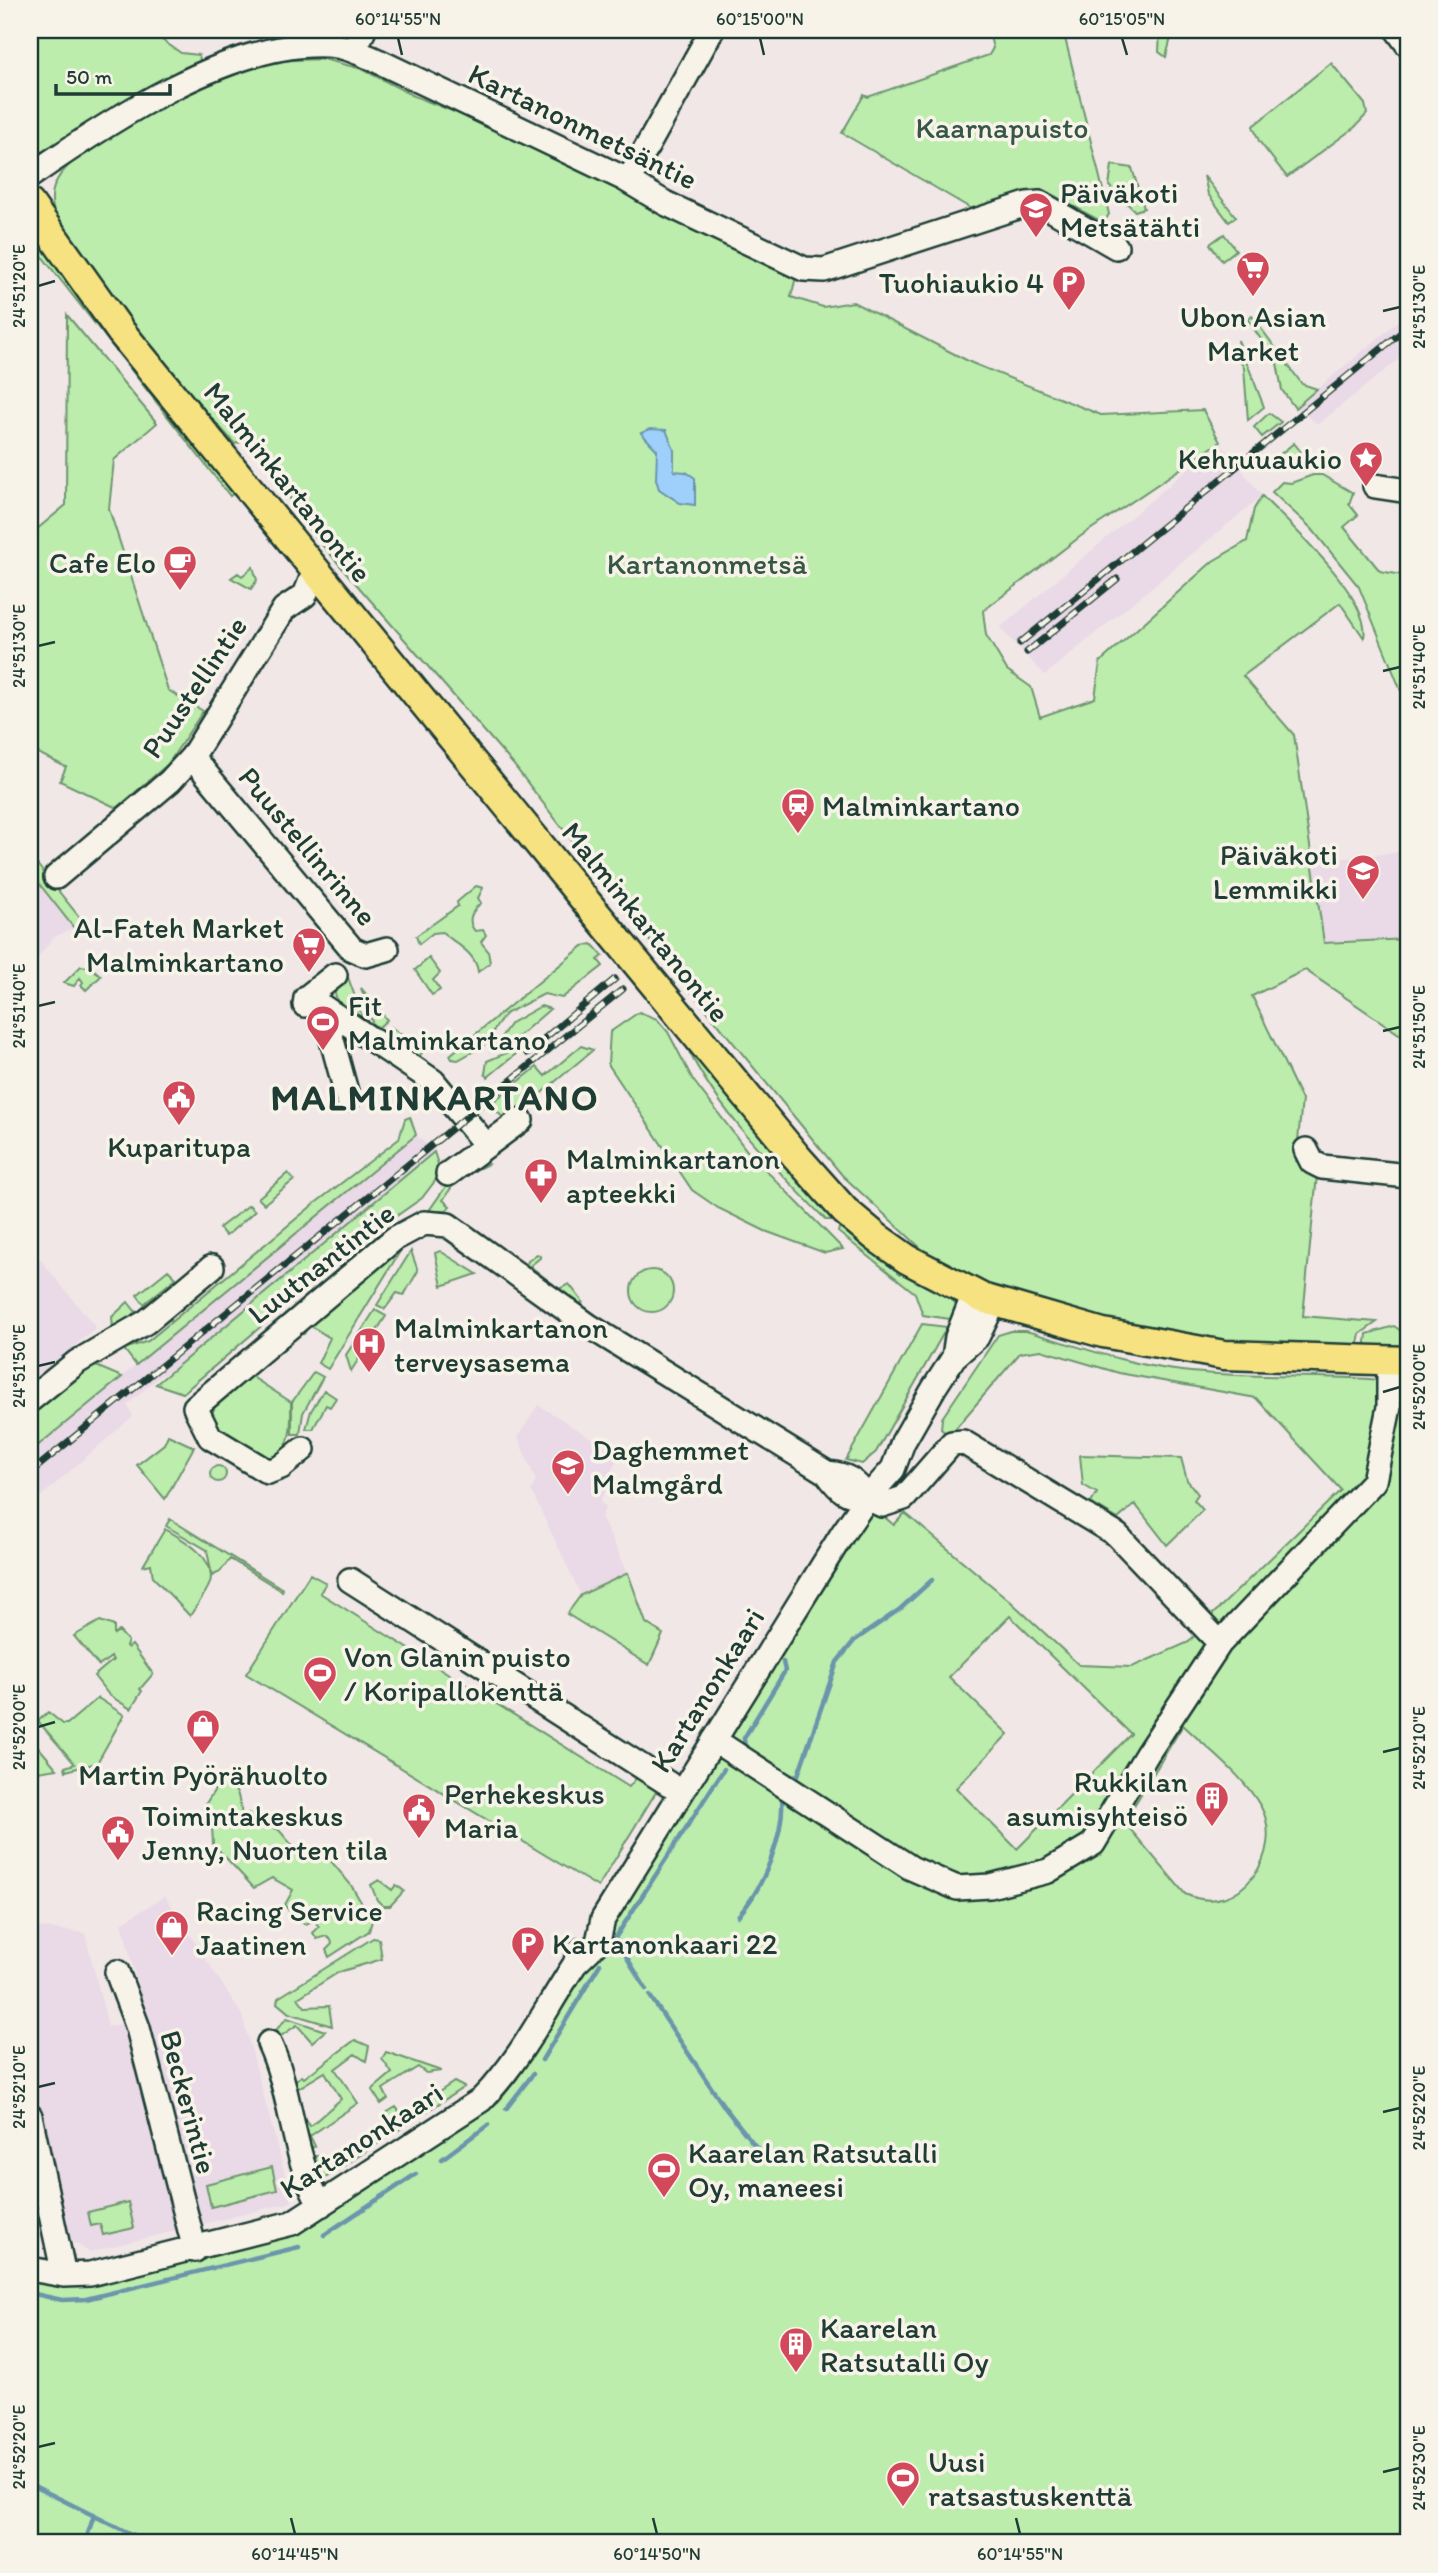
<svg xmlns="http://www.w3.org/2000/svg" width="1438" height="2573" font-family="Itim,sans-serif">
<rect width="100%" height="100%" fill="#f1e7e7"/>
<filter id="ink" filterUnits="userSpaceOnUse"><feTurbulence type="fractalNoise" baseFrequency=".0143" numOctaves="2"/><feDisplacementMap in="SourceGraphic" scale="14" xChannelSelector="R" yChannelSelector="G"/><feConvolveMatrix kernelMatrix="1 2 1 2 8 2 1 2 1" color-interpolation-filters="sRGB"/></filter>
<g filter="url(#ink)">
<path fill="#ead9e6" d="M1408 313V352L1318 424 1295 408Z
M1220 442 1262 496 1045 675 1000 628Z
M1408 851V939L1324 943 1313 862Z
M30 861 82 923 53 938 30 968Z
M416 1135 434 1152 176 1368 160 1376 127 1405 133 1416 30 1506V1452Z
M30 1247 96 1328 30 1382Z
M538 1405 620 1456 609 1474 614 1478 599 1502 606 1506 601 1517 628 1573 581 1595 531 1490 536 1481 518 1437Z
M165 1896 242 2015 292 2202 89 2252 68 2239 30 2088 35 2080 30 2060V1983L38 1927 85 1933 108 2027 146 2018 122 1923Z"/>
<path fill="#bcedad" stroke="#6e9570" stroke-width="2" fill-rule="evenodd" d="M30 30H161L162 40 181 53 199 55 201 65 100 115 43 151 30 155Z
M1160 30H1173L1166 57 1159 52Z
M989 33 1033 39 1065 38 1109 214 1104 223 1042 189 977 212 842 133 864 95 868 97 989 55 993 48Z
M323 59 362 69 414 96 478 121 610 181 796 277 791 297 823 307 853 302 972 363 1101 415 1203 410 1220 442 1081 536 983 611 986 635 1007 670 1031 687 1040 717 1095 698 1100 662 1213 561 1247 541 1254 509 1262 496C1289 524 1372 598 1364 638L1340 603 1243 676 1294 735 1324 943 1408 939V1040L1305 970 1252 996 1302 1100 1296 1161 1317 1175 1303 1316 1377 1322 1360 1334 1358 1344 1335 1348 1231 1343 1113 1326 1013 1298 940 1266 842 1175 639 928 513 764 324 547 298 515 275 467 249 439 235 444 137 334 60 228C53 212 48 198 56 182 76 140 218 75 264 64 283 59 303 60 323 59Z
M1331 63 1365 104 1367 114 1355 127 1287 177 1259 141 1253 126Z
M1112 165 1132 168 1144 208 1135 211 1109 186Z
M1204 176 1236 217 1229 222 1208 194Z
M30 225 236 491 230 496 30 241Z
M1224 234 1236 250 1222 261 1210 244Z
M67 315 157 423 114 460 109 509 168 690 203 711 168 764 117 808 60 781 66 767 30 749V535L66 505Z
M1252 316 1302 384 1317 389 1295 408 1282 390 1277 363 1248 320Z
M1238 340 1264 407 1248 420 1244 368 1239 358Z
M1269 413 1281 422 1262 437 1254 427Z
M1294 443 1301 452 1281 469 1273 460Z
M1313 475H1322L1353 493 1349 504 1358 515 1344 527 1380 571 1408 576V690L1401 691 1359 587 1312 529 1272 492 1282 482 1291 483Z
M253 567 257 580 251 589 231 578 238 573 242 576Z
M36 863 84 923 74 928 30 872Z
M476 886 483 888 478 898 481 903C472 911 466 920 475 931L483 930 486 935 481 942 488 951 490 963 478 972C476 953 456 944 442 932L433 933 419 944 416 936 458 906 457 902Z
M592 944 603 956 598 960 603 966 562 998 544 994 505 1014 483 1046 458 1060 452 1059 450 1055 583 946Z
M429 958 440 973 433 980 440 990 432 995 415 970Z
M81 966 92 968 101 976 86 990 81 985 83 982 80 978 74 986 64 983Z
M346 972 365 1024 356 1023 349 1004 340 1007 332 986Z
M361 988 387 1020 379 1027 373 1025Z
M541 1006 550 1009 513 1041 492 1050 511 1023Z
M639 1012 657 1019 668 1032 693 1080 748 1152 843 1249 825 1253 765 1231 718 1208 692 1190 608 1064 610 1032Z
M391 1027 423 1051 418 1059 395 1048 386 1036Z
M679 1030 835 1215 831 1220H826C771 1164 710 1104 679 1030Z
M581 1046 593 1050 507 1122 490 1104 537 1067 545 1076Z
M521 1047 522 1049 488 1077 485 1074 487 1061Z
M410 1117 416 1135 136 1365 124 1349 148 1341 314 1204 399 1139 405 1119Z
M434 1152 441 1173 422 1198 361 1241 183 1393 156 1384Z
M483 1159 488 1164 457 1179 443 1200 450 1206 446 1211 428 1212 456 1172Z
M288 1173 294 1180 264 1204 258 1198Z
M249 1205 255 1211 226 1236 219 1228Z
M841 1221 952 1297 957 1307V1320L923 1315 915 1293 838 1232Z
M407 1240 328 1369 318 1363 330 1338 309 1325 304 1334H299Z
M411 1251 418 1271 404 1295 397 1293 385 1309 377 1305Z
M440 1251 477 1274 442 1286 435 1253Z
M537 1254 541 1257 530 1266 559 1289 569 1284 583 1302 579 1305 526 1267 528 1261Z
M168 1270 176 1278 144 1304 137 1295Z
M631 1291a21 21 0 1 1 42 0a21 21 0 1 1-42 0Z
M128 1302 139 1316 129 1324 113 1328 112 1317Z
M375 1310 386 1316 351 1371 346 1355Z
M922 1324 947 1327 876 1452 862 1464 846 1460Z
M1394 1326 1408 1336V1349L1365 1350 1367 1334Z
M1011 1331H1026C1077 1346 1129 1365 1182 1371 1257 1380 1333 1373 1408 1383V2543H30V2278L107 2279 274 2239 298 2230 478 2117 499 2101 517 2079 869 1515H882L894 1525 905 1513 1010 1601 1079 1665 1132 1667 1189 1642 1211 1616 1341 1490 1256 1398 1119 1373 1041 1350 1020 1353 949 1436 941 1429 942 1418 998 1335ZM1010 1616 1131 1734 1017 1849 956 1788 1008 1734 949 1677ZM1183 1725C1209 1750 1243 1775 1261 1807 1285 1851 1241 1920 1185 1894L1124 1822Z
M96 1366 122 1377 30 1452V1413L81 1371Z
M249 1371 254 1378 291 1402C291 1425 294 1452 267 1462L215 1426 211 1416 219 1397Z
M314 1372 323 1377 303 1413 300 1434H292V1402Z
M324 1390 336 1398 330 1407 326 1405 313 1429H306L311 1411Z
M168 1435 194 1447 165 1499 137 1465 164 1444Z
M1080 1455 1181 1458 1187 1480 1198 1494 1194 1500 1203 1510 1167 1545 1135 1504 1118 1519 1091 1503 1097 1493 1083 1485Z
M210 1474a8 8 0 1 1 16 0a8 8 0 1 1-16 0Z
M170 1519 283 1589 282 1591 230 1559 220 1572 212 1576 207 1550 166 1526Z
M165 1529C182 1539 217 1557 210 1583 206 1594 196 1606 190 1616L153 1577 151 1564 143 1566Z
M628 1573 646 1623 663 1634 649 1665 567 1614 581 1595Z
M310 1574 326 1583 320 1593 629 1787 641 1772 654 1783 656 1792 598 1887 246 1674Z
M100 1621 114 1626V1634L119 1631 128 1641 126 1646 128 1648 132 1645 153 1674 140 1689 142 1691 131 1709 109 1695 94 1676 113 1660 111 1657 99 1666 74 1636Z
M98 1698 124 1715 97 1763 66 1771 65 1767 75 1764 38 1721 48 1712 63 1724H67Z
M30 1737 57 1769 38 1772 30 1762Z
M221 1780 230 1782 238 1795 242 1815 249 1813 253 1818 279 1830 297 1851 331 1861 351 1885 372 1921 369 1931 329 1957 326 1950 332 1944 331 1940 326 1936 317 1939 313 1933 319 1927 314 1920 306 1924 296 1921 285 1905 293 1890 272 1878 254 1888 213 1844 212 1826 219 1822 203 1808Z
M32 1857 37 1858 30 1920Z
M379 1880 392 1890 396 1885 404 1891 390 1906H383L377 1900 371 1885Z
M373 1938 379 1939 382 1959 339 1972 298 1998 305 2007 329 2006 332 2026 289 2013 277 2003 278 1998Z
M287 2018 325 2031 312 2042 297 2025 281 2036 276 2030Z
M355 2040 369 2046 366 2061 355 2054 335 2069 358 2103 310 2136 315 2146 305 2152 298 2121 304 2118 310 2126 341 2099 325 2072 297 2089 300 2103 293 2106 288 2085 302 2076 304 2078Z
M261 2041 302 2189 300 2191 297 2190 259 2044Z
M386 2052 441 2071 426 2073 418 2067 383 2089 388 2099 381 2104 372 2090 392 2073 382 2059Z
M454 2082 464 2087 319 2182 309 2159 318 2155 323 2165 392 2123 386 2113 396 2107 403 2116Z
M272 2167 277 2190 211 2207 206 2184Z
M128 2202 134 2228 103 2235 100 2224 91 2226 88 2212Z"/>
<path fill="#9ed0fb" stroke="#6b95ab" stroke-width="2" d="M650 429 666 430 674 450V471L686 472 695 478V505L680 503 659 489 656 479 657 450 641 433Z"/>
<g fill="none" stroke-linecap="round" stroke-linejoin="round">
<path stroke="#6b95ab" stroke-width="4.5" d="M745 1749 744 1738 785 1671 783 1662
M788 1777 798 1775 837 1662 854 1641 900 1609 932 1580
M738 1916C764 1888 785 1833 782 1795
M615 1938 646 1989
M610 1946 724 1769
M650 1996 725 2108 757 2148
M542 2060 600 1964
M506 2109 533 2074
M768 2153 778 2159
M442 2159 488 2125
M324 2235 416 2174
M30 2293 62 2300 86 2299 299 2247
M30 2484 149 2543
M85 2543 94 2515"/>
<g stroke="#1f3d34" stroke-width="28">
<path id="minor" d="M1397 30 1408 45
M354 50 364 30
M30 176C108 122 230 40 328 45 346 46 362 54 378 61L623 178 665 203 804 269 824 270 1027 204 1040 203 1116 247
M628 181 712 30
M1375 486 1408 491
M192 757 352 949 366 955 387 949
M56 877 170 781 192 757 284 609 305 595 316 568
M305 1005 306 998 335 975
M313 1006 323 1007 433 1081 486 1145
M323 1007 348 1099
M1306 1150 1312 1162 1322 1167 1408 1176
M448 1174 521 1120
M954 1357 957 1337 974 1294
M30 1400 77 1362 146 1322 212 1267
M303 1449 281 1467 268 1472 210 1437 195 1407 394 1239 424 1223 448 1225 589 1326 827 1473C839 1490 846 1497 868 1497
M827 1473C864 1476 855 1495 882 1505L904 1498 952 1443 963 1442 1117 1535 1220 1643
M350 1580 669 1784
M714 1740 911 1868 957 1888 990 1886 1048 1871 1093 1844 1147 1754 1220 1643 1374 1481 1389 1407V1360
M575 1964 598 1942 603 1919 843 1533 868 1497 893 1469 903 1442 934 1388 954 1357 977 1337 994 1303
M117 1972 138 2028 195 2250
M269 2043C293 2094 291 2157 321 2205
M30 2116 64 2275
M30 2269 64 2275 90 2274 292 2223 481 2100C521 2060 544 2011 575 1964L579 1951"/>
</g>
<g stroke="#1f3d34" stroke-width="33">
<path id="major" d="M30 204 121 332 579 893 796 1156 845 1211 876 1237 907 1259 982 1298 1103 1333 1224 1355 1408 1361"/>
</g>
<use href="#minor" stroke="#f7f3e8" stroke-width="23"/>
<use href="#major" stroke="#f7e281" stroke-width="28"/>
<g stroke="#1f3d34" stroke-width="7">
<path id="rail" d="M1020 643 1408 327
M1027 652 1117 579
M527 1053 615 979
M30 1473 623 989"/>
</g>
<use href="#rail" stroke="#f7f3e8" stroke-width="4.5" stroke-dasharray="13" stroke-linecap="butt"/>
</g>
</g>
<path fill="none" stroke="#1f3d34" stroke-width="2.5" d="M398 38 402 55M760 38 764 55M1122 38 1127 55M38 286 55 281M1383 311 1400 307M38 646 55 642M1383 671 1400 667M38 1006 55 1002M1383 1031 1400 1027M38 1366 55 1362M1383 1392 1400 1387M38 1727 55 1722M1383 1752 1400 1748M38 2087 55 2083M1383 2112 1400 2108M38 2447 55 2443M1383 2472 1400 2468M291 2518 295 2534M653 2518 657 2534M1016 2518 1020 2534"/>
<defs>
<g id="school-pin" transform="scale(1.75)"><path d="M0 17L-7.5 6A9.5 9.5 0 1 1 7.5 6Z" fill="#d1495b" stroke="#f7f3e8"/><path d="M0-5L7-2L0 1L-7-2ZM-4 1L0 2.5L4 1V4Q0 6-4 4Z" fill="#fff"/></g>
<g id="supermarket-pin" transform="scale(1.75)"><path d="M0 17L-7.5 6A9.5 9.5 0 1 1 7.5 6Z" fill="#d1495b" stroke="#f7f3e8"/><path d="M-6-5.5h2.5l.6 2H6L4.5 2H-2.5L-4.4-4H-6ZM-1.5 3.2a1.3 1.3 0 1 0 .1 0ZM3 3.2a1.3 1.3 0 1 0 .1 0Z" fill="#fff"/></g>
<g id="parking-pin" transform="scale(1.75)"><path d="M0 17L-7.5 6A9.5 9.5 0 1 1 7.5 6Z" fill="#d1495b" stroke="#f7f3e8"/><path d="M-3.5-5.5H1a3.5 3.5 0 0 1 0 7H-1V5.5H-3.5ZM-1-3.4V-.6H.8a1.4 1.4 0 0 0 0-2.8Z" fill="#fff"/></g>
<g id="sight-pin" transform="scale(1.75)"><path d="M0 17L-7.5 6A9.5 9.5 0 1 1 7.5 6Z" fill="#d1495b" stroke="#f7f3e8"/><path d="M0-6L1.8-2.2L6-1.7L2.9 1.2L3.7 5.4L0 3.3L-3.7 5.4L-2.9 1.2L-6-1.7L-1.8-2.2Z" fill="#fff"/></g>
<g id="cafe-pin" transform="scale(1.75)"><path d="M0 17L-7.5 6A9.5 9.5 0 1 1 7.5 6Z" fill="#d1495b" stroke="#f7f3e8"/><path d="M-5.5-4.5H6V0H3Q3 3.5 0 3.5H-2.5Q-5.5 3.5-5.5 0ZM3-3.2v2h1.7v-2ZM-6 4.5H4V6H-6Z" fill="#fff"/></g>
<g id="station-pin" transform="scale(1.75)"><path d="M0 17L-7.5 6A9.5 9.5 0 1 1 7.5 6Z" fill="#d1495b" stroke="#f7f3e8"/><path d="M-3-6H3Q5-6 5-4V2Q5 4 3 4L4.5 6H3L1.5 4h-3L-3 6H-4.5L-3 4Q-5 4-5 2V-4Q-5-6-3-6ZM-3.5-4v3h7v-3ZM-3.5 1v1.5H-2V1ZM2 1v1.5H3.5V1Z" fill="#fff"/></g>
<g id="stadium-pin" transform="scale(1.75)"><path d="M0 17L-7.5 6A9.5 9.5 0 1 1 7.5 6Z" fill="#d1495b" stroke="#f7f3e8"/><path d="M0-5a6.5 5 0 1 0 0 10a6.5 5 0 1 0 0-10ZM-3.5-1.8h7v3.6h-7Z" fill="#fff"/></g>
<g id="civic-pin" transform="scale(1.75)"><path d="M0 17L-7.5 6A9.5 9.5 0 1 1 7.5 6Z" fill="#d1495b" stroke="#f7f3e8"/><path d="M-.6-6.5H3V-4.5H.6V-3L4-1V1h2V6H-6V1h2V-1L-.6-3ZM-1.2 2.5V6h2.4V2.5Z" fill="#fff"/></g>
<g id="pharmacy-pin" transform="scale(1.75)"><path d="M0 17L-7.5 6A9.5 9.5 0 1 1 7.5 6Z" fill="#d1495b" stroke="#f7f3e8"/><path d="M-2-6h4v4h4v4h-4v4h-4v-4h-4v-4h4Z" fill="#fff"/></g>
<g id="hospital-pin" transform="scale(1.75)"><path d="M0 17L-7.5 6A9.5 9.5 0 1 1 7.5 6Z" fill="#d1495b" stroke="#f7f3e8"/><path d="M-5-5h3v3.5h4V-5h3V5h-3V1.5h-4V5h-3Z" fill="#fff"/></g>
<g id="shop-pin" transform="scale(1.75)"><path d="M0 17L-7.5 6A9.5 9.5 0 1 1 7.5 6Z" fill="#d1495b" stroke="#f7f3e8"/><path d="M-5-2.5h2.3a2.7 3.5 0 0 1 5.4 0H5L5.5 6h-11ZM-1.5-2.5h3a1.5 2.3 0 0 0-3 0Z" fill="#fff"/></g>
<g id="building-pin" transform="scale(1.75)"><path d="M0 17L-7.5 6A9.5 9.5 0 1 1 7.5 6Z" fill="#d1495b" stroke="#f7f3e8"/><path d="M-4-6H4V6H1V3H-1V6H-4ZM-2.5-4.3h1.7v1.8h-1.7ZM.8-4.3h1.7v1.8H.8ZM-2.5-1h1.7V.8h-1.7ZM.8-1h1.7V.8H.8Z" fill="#fff"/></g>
</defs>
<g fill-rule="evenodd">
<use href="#school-pin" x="1036" y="209"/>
<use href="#supermarket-pin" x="1253" y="268"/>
<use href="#parking-pin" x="1069" y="282"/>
<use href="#sight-pin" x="1366" y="458"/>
<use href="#cafe-pin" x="180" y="562"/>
<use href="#station-pin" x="798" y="805"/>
<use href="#school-pin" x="1363" y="871"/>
<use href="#supermarket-pin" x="309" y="944"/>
<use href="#stadium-pin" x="323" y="1022"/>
<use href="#civic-pin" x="179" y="1097"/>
<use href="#pharmacy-pin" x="541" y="1175"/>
<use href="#hospital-pin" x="369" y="1344"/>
<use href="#school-pin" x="568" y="1466"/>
<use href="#stadium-pin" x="320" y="1673"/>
<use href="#shop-pin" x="203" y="1726"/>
<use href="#building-pin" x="1212" y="1798"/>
<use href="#civic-pin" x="419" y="1810"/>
<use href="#civic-pin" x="118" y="1832"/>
<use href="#shop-pin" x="172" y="1927"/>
<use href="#parking-pin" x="528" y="1943"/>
<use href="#stadium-pin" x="664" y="2169"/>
<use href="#building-pin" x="796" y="2344"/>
<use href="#stadium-pin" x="903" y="2478"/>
</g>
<g text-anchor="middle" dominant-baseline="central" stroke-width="7" stroke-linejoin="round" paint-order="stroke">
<g font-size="30" fill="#1f3d34" stroke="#f7f3e8">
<text transform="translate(583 126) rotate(26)">Kartanonmetsäntie</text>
<text transform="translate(288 482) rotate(51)">Malminkartanontie</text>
<text transform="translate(194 687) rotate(-56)">Puustellintie</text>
<text transform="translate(308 846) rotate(50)">Puustellinrinne</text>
<text transform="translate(646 922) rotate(51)">Malminkartanontie</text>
<text transform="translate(321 1263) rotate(-38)">Luutnantintie</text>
<text transform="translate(707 1690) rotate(-58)">Kartanonkaari</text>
<text transform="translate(189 2102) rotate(75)">Beckerintie</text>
<text transform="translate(361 2140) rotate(-33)">Kartanonkaari</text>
</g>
<g font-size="30" fill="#375746" stroke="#f7f3e8">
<text x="1002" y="127">Kaarnapuisto</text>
<text x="707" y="563">Kartanonmetsä</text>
</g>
<g font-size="30" fill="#1f3d34" stroke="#f7f3e8" text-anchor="start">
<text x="1060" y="192">Päiväkoti<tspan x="1060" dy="34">Metsätähti</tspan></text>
<text x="1044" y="282" text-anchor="end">Tuohiaukio 4</text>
<text x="1253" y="316" text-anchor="middle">Ubon Asian<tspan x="1253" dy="34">Market</tspan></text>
<text x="1342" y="458" text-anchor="end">Kehruuaukio</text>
<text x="156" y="562" text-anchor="end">Cafe Elo</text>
<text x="822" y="805">Malminkartano</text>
<text x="1338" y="854" text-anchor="end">Päiväkoti<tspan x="1338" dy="34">Lemmikki</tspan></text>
<text x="284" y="927" text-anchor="end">Al-Fateh Market<tspan x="284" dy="34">Malminkartano</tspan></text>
<text x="348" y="1005">Fit<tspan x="348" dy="34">Malminkartano</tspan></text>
<text x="179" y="1146" text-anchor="middle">Kuparitupa</text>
<text x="566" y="1158">Malminkartanon<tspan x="566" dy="34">apteekki</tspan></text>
<text x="394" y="1327">Malminkartanon<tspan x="394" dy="34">terveysasema</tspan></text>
<text x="592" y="1449">Daghemmet<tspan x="592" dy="34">Malmgård</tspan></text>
<text x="344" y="1656">Von Glanin puisto<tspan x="344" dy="34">/ Koripallokenttä</tspan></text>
<text x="203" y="1774" text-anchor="middle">Martin Pyörähuolto</text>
<text x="1188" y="1781" text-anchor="end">Rukkilan<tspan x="1188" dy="34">asumisyhteisö</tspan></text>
<text x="444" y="1793">Perhekeskus<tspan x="444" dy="34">Maria</tspan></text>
<text x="142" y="1815">Toimintakeskus<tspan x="142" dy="34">Jenny, Nuorten tila</tspan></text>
<text x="196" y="1910">Racing Service<tspan x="196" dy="34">Jaatinen</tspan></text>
<text x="552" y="1943">Kartanonkaari 22</text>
<text x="688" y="2152">Kaarelan Ratsutalli<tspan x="688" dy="34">Oy, maneesi</tspan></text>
<text x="820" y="2327">Kaarelan<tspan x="820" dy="34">Ratsutalli Oy</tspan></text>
<text x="928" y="2461">Uusi<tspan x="928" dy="34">ratsastuskenttä</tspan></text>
</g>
<g font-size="37" font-weight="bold" letter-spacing="2" fill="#1f3d34" stroke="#f7f3e8">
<text x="435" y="1097">MALMINKARTANO</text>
</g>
</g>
<rect width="1438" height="2573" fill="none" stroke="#f7f3e8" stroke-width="77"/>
<path d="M56 84v10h114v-10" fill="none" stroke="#1f3d34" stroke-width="3.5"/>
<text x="66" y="84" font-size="21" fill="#1f3d34" stroke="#f7f3e8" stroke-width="5" paint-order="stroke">50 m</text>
<rect x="38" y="38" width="1362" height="2496" fill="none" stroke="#1f3d34" stroke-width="2.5"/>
<g font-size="18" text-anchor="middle" fill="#1f3d34">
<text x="398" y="25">60°14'55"N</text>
<text x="760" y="25">60°15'00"N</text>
<text x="1122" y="25">60°15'05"N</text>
<text transform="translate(19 286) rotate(-90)" y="6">24°51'20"E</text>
<text transform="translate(1419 307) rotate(-90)" y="6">24°51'30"E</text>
<text transform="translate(19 646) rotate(-90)" y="6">24°51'30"E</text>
<text transform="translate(1419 667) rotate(-90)" y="6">24°51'40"E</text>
<text transform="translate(19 1006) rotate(-90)" y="6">24°51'40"E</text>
<text transform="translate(1419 1027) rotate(-90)" y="6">24°51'50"E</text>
<text transform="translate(19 1366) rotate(-90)" y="6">24°51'50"E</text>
<text transform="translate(1419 1387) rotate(-90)" y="6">24°52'00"E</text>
<text transform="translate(19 1727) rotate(-90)" y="6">24°52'00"E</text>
<text transform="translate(1419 1748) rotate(-90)" y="6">24°52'10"E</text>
<text transform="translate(19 2087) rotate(-90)" y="6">24°52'10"E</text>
<text transform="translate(1419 2108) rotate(-90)" y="6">24°52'20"E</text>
<text transform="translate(19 2447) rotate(-90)" y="6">24°52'20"E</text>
<text transform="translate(1419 2468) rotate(-90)" y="6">24°52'30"E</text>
<text x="295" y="2560">60°14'45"N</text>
<text x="657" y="2560">60°14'50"N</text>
<text x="1020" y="2560">60°14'55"N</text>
</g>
</svg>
